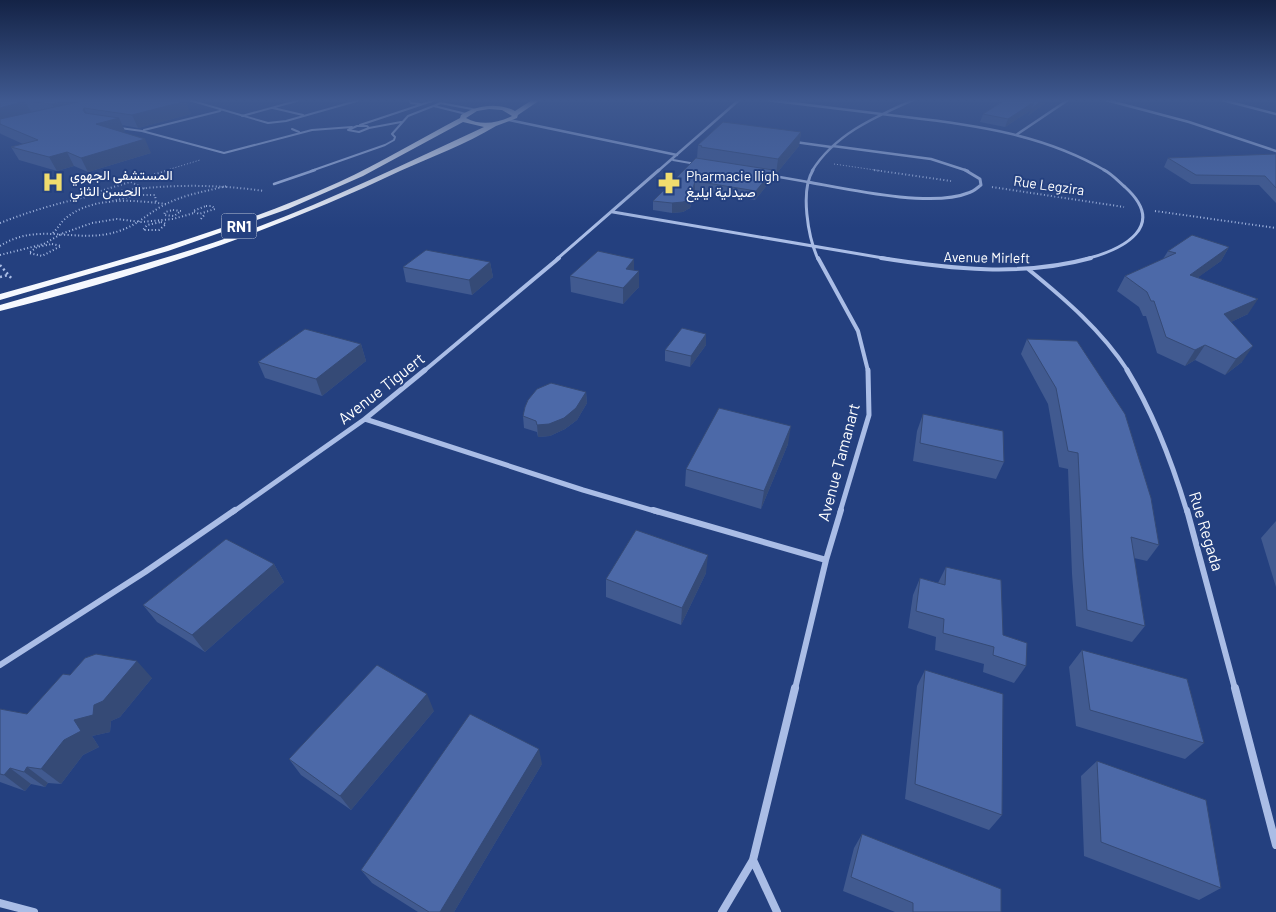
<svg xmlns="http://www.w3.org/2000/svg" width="1276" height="912" font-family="Barlow,Vazirmatn,sans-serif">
<rect width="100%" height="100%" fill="#24407f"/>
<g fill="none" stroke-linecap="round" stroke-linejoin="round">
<path stroke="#aabde6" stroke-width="1" stroke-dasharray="1 2" stroke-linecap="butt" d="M834 164 882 171
M164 171 200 160"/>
<path stroke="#aabde6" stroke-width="2" stroke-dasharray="1 2.5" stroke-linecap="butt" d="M874 170 951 181
M131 182 145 189
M992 187 1124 207
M84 196 169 170
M109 202 136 195H155L156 202
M206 206H212L215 209 199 214 193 211Z
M173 210 181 211 174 216 164 215 165 212Z
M1155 211 1276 228
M201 219 205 214
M161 222 166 224 159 230H143L147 225Z
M0 223C84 190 174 178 264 191
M53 233C58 228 61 222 66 218 93 196 134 200 166 204
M52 244 61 246 42 256 29 253 37 247Z
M0 246C36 223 70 241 108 234 137 228 145 214 168 203 187 194 207 191 227 186
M0 255 44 244 61 234 92 223 117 219 141 222 173 219 194 213"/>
<path stroke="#aabde6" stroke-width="2.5" stroke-dasharray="2 3" stroke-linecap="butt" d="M0 265 12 279
M0 277 8 275"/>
<path stroke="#aabde6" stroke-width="2" d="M189 100 268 123 286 121 360 100
M409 100 411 103 420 104
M440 103 477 110
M434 106 466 114
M273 108 303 115
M242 116 300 100
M360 125 435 100
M357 126H367L369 128 359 132 348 130Z
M120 128 142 131 224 153 312 130 352 127
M369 128 401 122
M292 129 299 132
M144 130 220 111
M311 171 385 145 394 140 395 137 392 134 408 116 441 103"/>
<path stroke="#aabde6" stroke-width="2.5" d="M274 184 315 170"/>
<path stroke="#aabde6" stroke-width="2" d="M673 160 696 164"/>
<path stroke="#aabde6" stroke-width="2.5" d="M768 175 808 182"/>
<path stroke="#aabde6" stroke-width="2.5" d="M767 100C813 106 860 111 906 117 976 125 1045 135 1106 171
M1106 100 1189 122 1276 151
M1222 100 1276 114
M509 120 677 155
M1016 135 1068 100
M795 142 831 147
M833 146 931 159 968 171
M658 171 739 100
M812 171C835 134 875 117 913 100"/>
<path stroke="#aabde6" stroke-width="3" d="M813 170C800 191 808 237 818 259
M808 182C847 189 932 208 968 193 973 192 977 188 981 185L980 179 965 170
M613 212 889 259
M557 259 659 170
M1086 259C1124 249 1168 226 1125 187 1118 181 1112 174 1104 170"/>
<path stroke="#aabde6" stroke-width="4" d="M818 258 858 331 868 371
M881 258C950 269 1022 277 1091 258
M1028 269C1066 300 1101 330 1128 371
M424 371 559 258"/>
<path stroke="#aabde6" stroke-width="5" d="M1127 370C1154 414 1172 462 1187 512
M365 419 583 490 658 512
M233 512 365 419 425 370
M840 512 869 415 868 370"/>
<path stroke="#aabde6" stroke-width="6" d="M653 510 826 560
M1187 510 1235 689
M0 665 145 572 235 510
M795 689 826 560 841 510"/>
<path stroke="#aabde6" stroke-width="8" d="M1235 688 1276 845
M753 860 777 912
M0 903 34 912
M722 912 753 860 795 688"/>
<path fill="#f5f8fe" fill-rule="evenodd" d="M532 100H540L518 115 517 118 496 126C466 144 432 157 400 171 272 232 137 277 0 311V305C85 280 171 259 255 228 333 199 408 162 484 127L463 122 363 176 288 209 168 251 0 300V294C114 262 230 231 339 182 380 163 420 139 460 118L461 115C476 105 498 102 515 111ZM489 109 502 110 512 116C497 123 481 126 466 118L477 111Z"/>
</g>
<path fill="#415a90" d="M0 100H182L191 114 138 128 122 125 125 131 121 132 151 153 88 172 74 166 57 171 19 160 11 147 23 144 1 134 0 133Z
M1005 100H1049L1028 116 1031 110 1005 127 980 122 983 114Z
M801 132 799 146 776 174 773 173 772 179 755 200 695 190 690 208 683 212 672 213 653 210V201L697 158 698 145Z
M1276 154V203L1259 185 1191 184 1164 167 1168 158Z
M1229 247 1221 261 1198 277 1248 314 1231 322 1242 362 1225 375 1195 360 1185 366 1157 353 1146 316H1143L1139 307 1117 291 1125 276 1163 259 1168 251Z
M634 259V270L639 287 623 304 571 292 570 276Z
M490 262 493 277 472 295 406 282 403 267Z
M706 334V345L690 367 665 361V350Z
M1027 339 1159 545 1147 561 1134 558 1145 626 1132 642 1076 626 1072 574 1068 469 1059 467 1048 404 1021 354Z
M361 344 366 361 322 396 265 378 258 362Z
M586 392 587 403 577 420 565 429 550 436 538 437 537 432 524 428 523 416Z
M923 414 1004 462 996 479 913 461 917 431Z
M788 444 761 509 685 486 686 469Z
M1276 521V587L1261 538Z
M274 564 284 582 205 652 157 622 143 605Z
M946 567 1003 635 1026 666 1014 683 983 672 984 664 935 650 936 637 908 628 913 595 920 578 938 583Z
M706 573 681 625 606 597V579Z
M1082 650 1204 743 1185 759 1076 726 1069 667Z
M925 670 1002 815 989 830 905 799 917 686Z
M70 675 152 678 120 717 111 721 110 732 92 736 99 747 83 755 61 784 48 783 45 787 31 784 25 791 0 782V709L27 714Z
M434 711 351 810 301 775 289 759Z
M1097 761 1221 888 1199 900 1084 856 1081 776Z
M542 764 454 912H418L372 883 361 870Z
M862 834 1001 912H895L843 891 854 848Z"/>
<path fill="#354a76" d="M69 100H122L84 108 91 121 57 115 52 104Z
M1042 100H1049L1028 116 1031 110 1005 127 1008 119 1034 102Z
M25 101 31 112 0 124V108Z
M186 101 191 114 138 128 132 115Z
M119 118 125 131 102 137 96 124Z
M801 132 799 146 776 174 778 159Z
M145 139 151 153 88 172 81 158Z
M67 152 74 166 57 171 49 157Z
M773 170 772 179 755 200 756 191Z
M695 181V190L690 208 683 212 672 213V203Z
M1229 247 1221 261 1182 289 1190 275Z
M634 259V275L626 269Z
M490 262 493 277 472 295 469 280Z
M639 271V287L623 304V288Z
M1258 299 1248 314 1214 330 1224 314Z
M706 334V345L690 367 691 356Z
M361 344 366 361 322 396 316 379Z
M1205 345 1195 360 1185 366 1195 350Z
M1253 346 1242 362 1225 375 1236 359Z
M586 392 587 403 577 420 565 429 550 436 538 437 537 425Z
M791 426 788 444 761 509 764 491Z
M708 555 706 573 681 625 682 608Z
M274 564 284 582 205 652 192 635Z
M137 661 152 678 120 717 111 721 110 732 92 736 99 747 83 755 61 784 41 769 74 720 94 705Z
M427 694 434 711 351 810 340 796Z
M539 749 542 764 454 912H440Z
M27 767 48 783 45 787 24 772Z
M10 768 31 784 25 791 4 775Z"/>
<path fill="#4c69a8" stroke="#354a76" d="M0 100H69L52 104 25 101 0 108Z
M87 100H182L186 101 132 115 84 108 83 110 85 113 119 118 96 124 145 139 81 158 67 152 49 157 11 147 38 140 0 124V119Z
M1005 100H1042L1031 109 1034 102 1008 119 983 114Z
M723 122 801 132 778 159 701 147 702 146 698 145Z
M1276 154V188L1265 176 1196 175 1168 158Z
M696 158 773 170 756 191 695 181 690 199 683 202 672 203 653 201Z
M1192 235 1229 247 1190 275 1258 299 1224 314 1253 346 1236 359 1205 345 1195 350 1166 337 1154 301H1151L1147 292 1125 276 1176 253 1168 251Z
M426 250 490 262 469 280 403 267Z
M598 251 634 259 626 269 639 271 623 288 570 276Z
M682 328 706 334 691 356 665 350Z
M305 329 361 344 316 379 258 362Z
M1027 339 1077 341 1125 414 1151 498 1159 545 1131 537 1145 626 1087 610 1083 558 1078 453 1068 451 1056 388Z
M551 383 586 392 576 408 564 418 549 424 537 425 536 421 523 416 525 407 528 400 537 389Z
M719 408 791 426 764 491 686 469Z
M923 414 1003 431 1004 462 920 443Z
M636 530 708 555 682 608 606 579Z
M226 539 274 564 192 635 143 605Z
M946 567 1001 580 1003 635 1027 643 1026 666 993 655 994 647 943 633 944 619 916 611 920 578 945 585Z
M1082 650 1187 679 1204 743 1090 710Z
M96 654 137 661 103 701 94 705 93 715 74 720 81 731 64 740 41 769 27 767 24 772 10 768 4 775 0 774V709L27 714 63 674 70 675 85 658Z
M377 665 427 694 340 796 289 759Z
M925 670 1003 694 1002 815 915 784Z
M470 714 539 749 440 912H429L361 870Z
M1097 761 1206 800 1221 888 1101 842Z
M862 834 1001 889V912H913V903L851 877Z"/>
<linearGradient id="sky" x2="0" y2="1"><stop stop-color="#142346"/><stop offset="0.44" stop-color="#3f5990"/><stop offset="1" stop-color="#3f5990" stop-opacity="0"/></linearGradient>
<rect width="1276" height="228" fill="url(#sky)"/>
<defs>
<g id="hospital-bare" transform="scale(1.725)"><path d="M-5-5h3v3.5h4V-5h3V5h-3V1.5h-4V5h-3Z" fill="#f0dc6e" stroke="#24407f" stroke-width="2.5" paint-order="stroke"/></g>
<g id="pharmacy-bare" transform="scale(1.725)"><path d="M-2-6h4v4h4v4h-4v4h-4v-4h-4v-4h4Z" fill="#f0dc6e" stroke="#24407f" stroke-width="2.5" paint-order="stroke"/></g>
</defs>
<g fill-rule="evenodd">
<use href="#hospital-bare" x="53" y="182"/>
<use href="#pharmacy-bare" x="669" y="183"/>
</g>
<g text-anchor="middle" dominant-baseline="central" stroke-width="4" stroke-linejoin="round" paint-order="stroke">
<g font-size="14" fill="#fff" stroke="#24407f" text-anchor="start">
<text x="70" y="174">المستشفى الجهوي<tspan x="70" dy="16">الحسن الثاني</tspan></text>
<text x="686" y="175">Pharmacie Iligh<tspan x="686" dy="16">صيدلية ايليغ</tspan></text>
</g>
<g font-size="14" fill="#fff" stroke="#24407f">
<text transform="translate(1049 185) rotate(8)">Rue Legzira</text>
<text transform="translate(987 257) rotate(1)">Avenue Mirleft</text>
</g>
<rect fill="#24407f" stroke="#bdc6d9" stroke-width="1" x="221.5" y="213.5" width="35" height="25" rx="4"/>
<g font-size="15" font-weight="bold" fill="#fff">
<text x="239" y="226">RN1</text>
</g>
<g font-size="16" fill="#fff" stroke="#24407f">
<text transform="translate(381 388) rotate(-38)">Avenue Tiguert</text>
<text transform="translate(838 462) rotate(-75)">Avenue Tamanart</text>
<text transform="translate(1207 531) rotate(73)">Rue Regada</text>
</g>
</g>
</svg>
